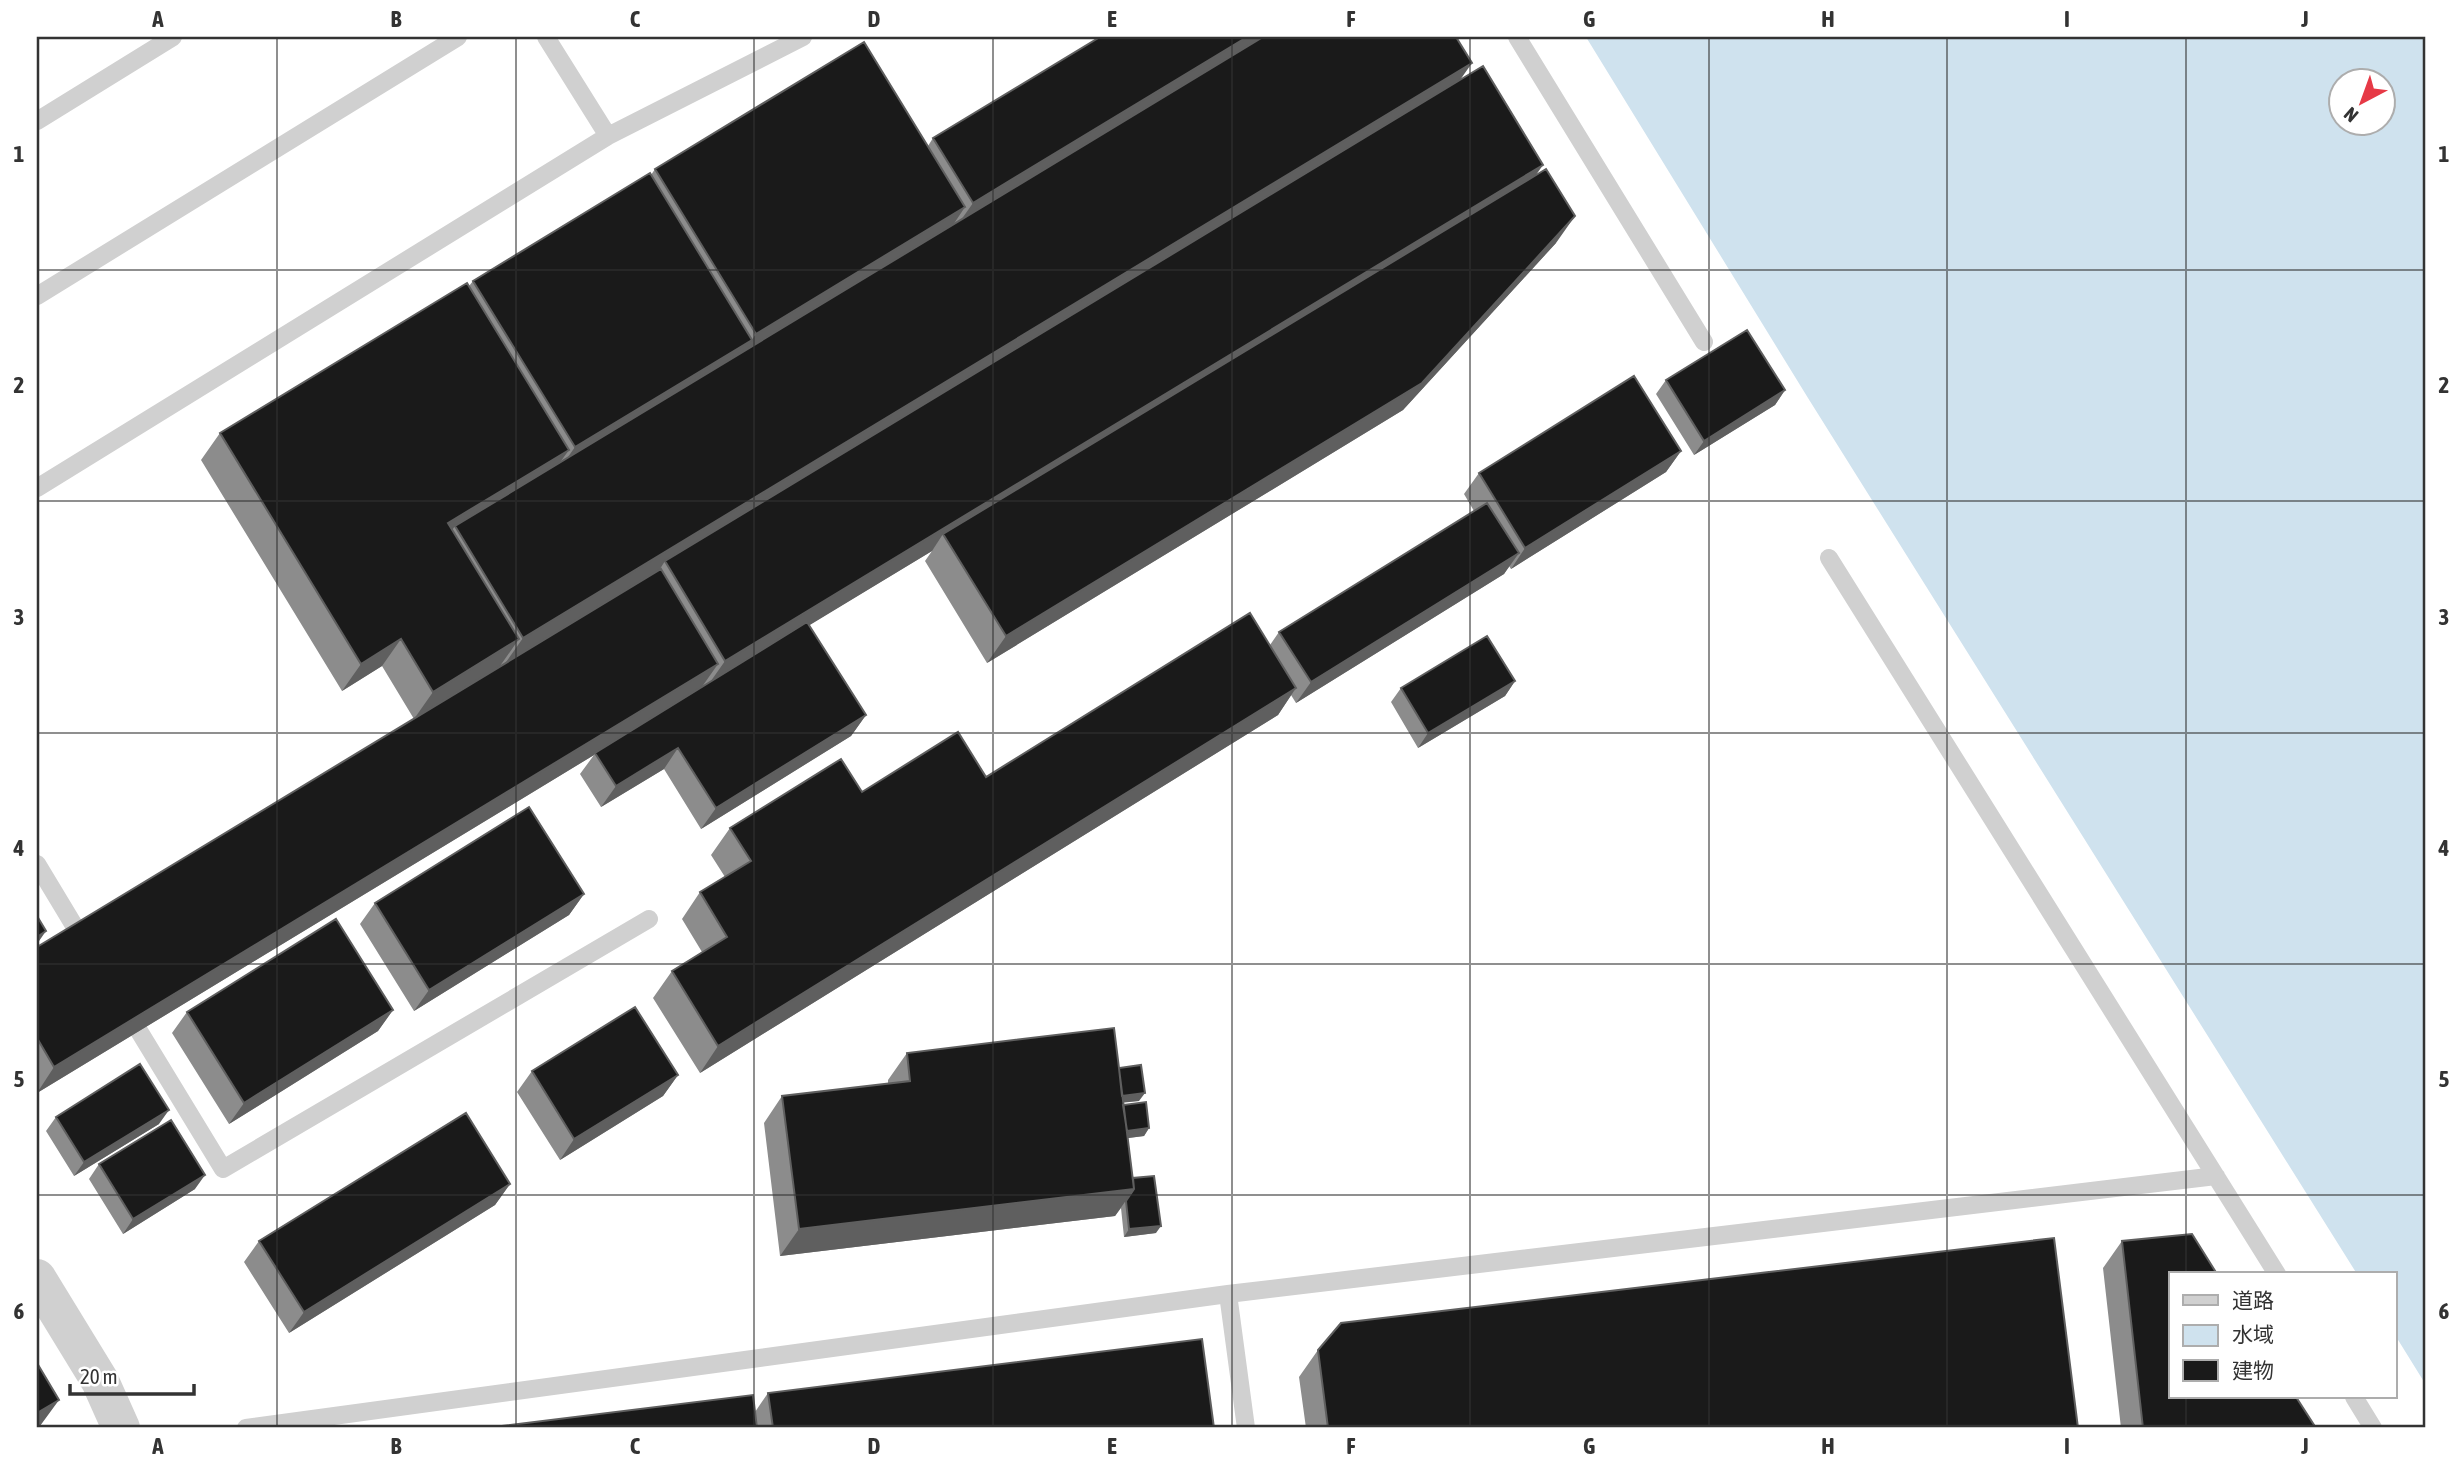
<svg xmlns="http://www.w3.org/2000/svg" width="2463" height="1465" font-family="'Asap Condensed','Noto Sans JP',sans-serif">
<rect width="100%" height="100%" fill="#fff"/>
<path fill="#cfe2ee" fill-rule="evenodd" d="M1586 37H2426V1385L2395 1335V1274H2357L1808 398ZM2340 80H2382V122H2340Z"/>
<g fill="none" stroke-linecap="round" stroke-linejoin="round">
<path stroke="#d0d0d0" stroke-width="18" d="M546 37 608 136
M1517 37 1704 342
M37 121 173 37
M37 296 458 37
M37 488 608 136 803 37
M1829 558 2277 1274
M37 864 81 937
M139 1031 223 1169 649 919
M1228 1294 1246 1428
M2354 1397 2373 1428
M246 1428 1228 1294 2216 1176"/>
<path stroke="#d0d0d0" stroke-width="38" d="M37 1278 100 1381 121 1428"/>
</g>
<path fill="#8c8c8c" d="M1461 79 1535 175 1556 243 1403 410 987 663 925 561 932 551 809 625 866 715 851 736 701 829 664 769 601 807 580 774 594 755 37 1093V947L414 719 382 666 342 691 201 460 220 433 469 286 473 281 651 175 655 169 928 146 933 138Z
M1666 380 1785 390 1775 405 1694 455 1656 394Z
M1681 451 1666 472 1511 569 1509 566 1504 574 1296 703 1291 695 1278 715 700 1073 653 998 672 971 702 952 682 919 700 892 725 877 711 855 730 828 862 792 986 777 1270 645 1279 632 1474 511 1464 494 1479 473Z
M1515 681 1505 696 1418 748 1391 702 1401 688Z
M584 894 569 915 414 1011 360 924 375 903Z
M393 1010 378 1031 229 1124 172 1033 187 1012Z
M907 1053 1119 1068 1139 1101 1123 1102V1105L1149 1128 1144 1136 1128 1138 1133 1178 1156 1233 1124 1237 1121 1208 1115 1216 780 1256 764 1123 782 1096 888 1084V1080Z
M532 1071 678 1075 663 1096 560 1160 517 1092Z
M56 1117 159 1124 74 1176 46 1131Z
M99 1164 195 1189 123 1234 89 1179Z
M510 1184 495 1205 289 1333 244 1262 259 1241Z
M2122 1241 2316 1428H2121L2103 1268Z
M1318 1350 2078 1428H1306L1299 1377Z
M768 1393 1214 1428H485L755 1412Z"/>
<path fill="#5f5f5f" d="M1247 37H1273L954 230 973 203Z
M1472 63 1453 90 665 561 658 572 504 665 523 638Z
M1543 165 1524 192 943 534 932 551 706 688 725 661Z
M965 207 947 234 737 361 756 334Z
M1575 216 1556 243 1403 410 987 663 1006 636Z
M752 340 733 367 556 474 575 447Z
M1785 390 1775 405 1694 455 1704 441Z
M569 450 550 476 455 526 445 540 448 523Z
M1681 451 1666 472 1511 569 1525 548Z
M1519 553 1504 574 1296 703 1311 682Z
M401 639 382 666 342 691 361 664Z
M519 639 500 666 414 719 433 692Z
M718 664 699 691 595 753 594 755 37 1093 54 1067Z
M1515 681 1505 696 1418 748 1428 733Z
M1296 688 1278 715 700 1073 718 1046Z
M866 715 851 736 701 829 716 808Z
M678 748 664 769 601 807 616 786Z
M584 894 569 915 414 1011 429 990Z
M46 931 37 944V937Z
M393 1010 378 1031 229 1124 244 1103Z
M678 1075 663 1096 560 1160 574 1139Z
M1145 1093 1139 1101 1110 1104 1115 1096Z
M169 1110 159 1124 74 1176 84 1162Z
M1149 1128 1144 1136 1113 1140 1118 1132Z
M205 1175 195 1189 123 1234 133 1219Z
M510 1184 495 1205 289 1333 304 1312Z
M1134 1189 1115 1216 780 1256 799 1229Z
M1161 1226 1156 1233 1124 1237 1129 1229Z
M59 1400 40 1426 37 1428V1413Z"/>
<path fill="#1a1a1a" stroke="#5f5f5f" stroke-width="2" d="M1100 37H1247L973 203 933 138Z
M1263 37H1456L1472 63 523 638 455 526Z
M864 42 965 207 756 334 655 169Z
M1483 66 1543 165 725 661 665 561Z
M1546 169 1575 216 1422 383 1006 636 943 534Z
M650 173 752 340 575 447 473 281Z
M467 283 569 450 448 523 519 639 433 692 401 639 361 664 220 433Z
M1747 330 1785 390 1704 441 1666 380Z
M1634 376 1681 451 1525 548 1479 473Z
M1487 503 1519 553 1311 682 1279 632Z
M661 569 718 664 54 1067 37 1038V947Z
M1250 613 1296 688 718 1046 672 971 727 937 700 892 751 861 730 828 841 759 862 792 958 732 986 777Z
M807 622 866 715 716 808 678 748 616 786 595 753Z
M1487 636 1515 681 1428 733 1401 688Z
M529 807 584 894 429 990 375 903Z
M37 916 46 931 37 937Z
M336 919 393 1010 244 1103 187 1012Z
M635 1007 678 1075 574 1139 532 1071Z
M1114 1028 1134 1189 799 1229 782 1096 910 1081 907 1053Z
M140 1064 169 1110 84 1162 56 1117Z
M1141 1065 1145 1093 1122 1096 1119 1068Z
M1146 1102 1149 1128 1127 1131 1123 1105Z
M466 1113 510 1184 304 1312 259 1241Z
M171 1120 205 1175 133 1219 99 1164Z
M1154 1176 1161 1226 1129 1229 1126 1201 1134 1189 1133 1178Z
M2192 1234 2217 1274H2171V1397H2296L2316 1428H2143L2122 1241Z
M2054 1238 2078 1428H1328L1318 1350 1341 1323Z
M1202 1339 1214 1428H773L768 1393Z
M37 1363 59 1400 37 1413Z
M753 1395 757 1428H485Z"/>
<path fill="none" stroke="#333" stroke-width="2" stroke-opacity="0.55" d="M277 37V1428M516 37V1428M754 37V1428M993 37V1428M1232 37V1428M1470 37V1428M1709 37V1428M1947 37V1428M2186 37V1274M37 270H2426M37 501H2426M37 733H2426M37 964H2426M37 1195H2426M2186 1397V1428"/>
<rect width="2463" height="1465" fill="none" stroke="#ffffff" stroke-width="77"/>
<rect x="2169" y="1272" width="228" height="126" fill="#ffffff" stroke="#adadad" stroke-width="2"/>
<rect x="2183" y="1295" width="35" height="10" fill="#d0d0d0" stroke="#adadad" stroke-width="2"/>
<text x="2232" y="1308" font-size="21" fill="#333333">道路</text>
<rect x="2183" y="1325" width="35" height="21" fill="#cfe2ee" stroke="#adadad" stroke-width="2"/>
<text x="2232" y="1342" font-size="21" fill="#333333">水域</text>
<rect x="2183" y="1360" width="35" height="21" fill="#1a1a1a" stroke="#adadad" stroke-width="2"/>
<text x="2232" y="1378" font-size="21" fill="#333333">建物</text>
<g transform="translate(2362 102) rotate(221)"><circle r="33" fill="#ffffff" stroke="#adadad" stroke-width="2"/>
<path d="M0-5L12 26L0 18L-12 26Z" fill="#e63946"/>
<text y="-10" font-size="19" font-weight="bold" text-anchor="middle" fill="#333333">N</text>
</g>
<path d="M70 1384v10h124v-10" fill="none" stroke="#333333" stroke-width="3.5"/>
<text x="80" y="1384" font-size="21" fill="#333333" stroke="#ffffff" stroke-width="5" paint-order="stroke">20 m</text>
<rect x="38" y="38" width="2386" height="1388" fill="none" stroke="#333" stroke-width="2.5"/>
<g font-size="23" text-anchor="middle" font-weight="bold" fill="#333">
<text x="158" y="27">A</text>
<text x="396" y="27">B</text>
<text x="635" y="27">C</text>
<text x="874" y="27">D</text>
<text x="1112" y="27">E</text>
<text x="1351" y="27">F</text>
<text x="1589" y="27">G</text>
<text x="1828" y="27">H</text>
<text x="2067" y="27">I</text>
<text x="2305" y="27">J</text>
<text x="19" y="162">1</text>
<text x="2444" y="162">1</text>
<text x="19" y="393">2</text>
<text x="2444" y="393">2</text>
<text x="19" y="625">3</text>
<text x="2444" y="625">3</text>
<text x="19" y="856">4</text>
<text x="2444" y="856">4</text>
<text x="19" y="1087">5</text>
<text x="2444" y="1087">5</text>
<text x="19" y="1319">6</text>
<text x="2444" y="1319">6</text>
<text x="158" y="1454">A</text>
<text x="396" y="1454">B</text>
<text x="635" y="1454">C</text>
<text x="874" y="1454">D</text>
<text x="1112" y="1454">E</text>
<text x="1351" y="1454">F</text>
<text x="1589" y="1454">G</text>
<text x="1828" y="1454">H</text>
<text x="2067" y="1454">I</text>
<text x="2305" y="1454">J</text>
</g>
</svg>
